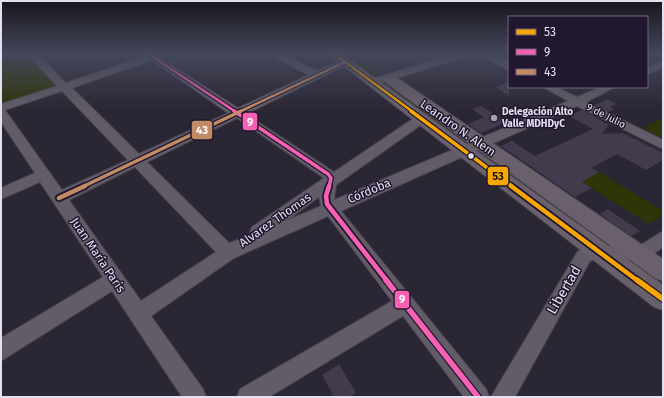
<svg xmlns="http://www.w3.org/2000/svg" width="664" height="398" font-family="'Fira Sans',sans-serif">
<rect width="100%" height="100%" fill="#2b2633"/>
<path fill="#2e3507" d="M11 53H24L57 87 4 105 1 101V56Z
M336 53H348L379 76 375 78 370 77Z
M382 83H389L468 141 462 143Z
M663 118V138L643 128Z
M599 172 663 211V215L649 224 582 182Z"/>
<path fill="#423a4d" d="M509 82V96L495 87Z
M607 99 617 104 610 107 614 109 609 112 595 105Z
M481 106 504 120 501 121 504 123 481 133 468 124 484 117 472 109Z
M582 110 609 125 602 134 623 133 663 153V160L646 170 617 154 591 168 599 172 582 182 592 188 575 197 501 146 512 141 535 156 593 129 569 116Z
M608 209 621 218 640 231 631 236 600 214Z
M339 364 356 393 350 397H334L322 375Z"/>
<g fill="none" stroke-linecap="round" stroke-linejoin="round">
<g stroke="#46424e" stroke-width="2">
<path id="minor" d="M1 53H12L1 58Z
M26 53H36L66 83 146 56 142 53H162L164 55 160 58 238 108 309 75 267 53H279L317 71 342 60H348V64L246 114 334 172 417 116H425L427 119 425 122 336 185 334 200 568 101 543 87H556L577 97 601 87H615L586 102 663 140V149L577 106 341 211 486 389 489 397H464L403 316 269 397H237L240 389 392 301 328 216 234 258 151 316 203 389 206 397H182L112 291 1 361V338L103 277 40 182 1 199V188L35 173 1 122V104L57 86ZM152 60 228 113 139 154 72 88ZM62 91 128 160 62 190 5 110ZM237 118 324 178 252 227 250 232 252 235 229 243 147 162ZM135 167 216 252 141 301 69 200ZM319 197 321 206 286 221Z
M459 53H474L472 55 377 84 373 85 368 82 369 80Z
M476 53H488L509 63V70Z
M663 61V68L647 74V67Z
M663 231V247C634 271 619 252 590 261L515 397H491L578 251 596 246H639Z"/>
</g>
<g stroke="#46424e" stroke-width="2">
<path id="major" d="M327 53H340L663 285V310L654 307Z
M391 76 396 77 663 259V281L655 278 386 83 385 80Z"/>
</g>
<use href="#minor" fill="#615c67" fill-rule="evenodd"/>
<use href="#major" fill="#6a606b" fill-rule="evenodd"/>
<g stroke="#21172f" stroke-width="4.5">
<path id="bus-1-far3" d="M333 53 413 112"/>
</g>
<g stroke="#21172f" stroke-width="6">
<path id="bus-1-far2" d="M411 111 513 187"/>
</g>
<g stroke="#21172f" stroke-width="8">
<path id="bus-1-far1" d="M511 186 638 281"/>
</g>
<g stroke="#21172f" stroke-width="8">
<path id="bus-1" d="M637 280 663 299"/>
</g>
<g stroke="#21172f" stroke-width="4.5">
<path id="bus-2-far3" d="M147 53 236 112"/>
</g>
<g stroke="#21172f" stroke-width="6">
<path id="bus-2-far2" d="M234 111 328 174 331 178 329 187"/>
</g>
<g stroke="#21172f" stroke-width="8">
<path id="bus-2-far1" d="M329 186 326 196 327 204 387 281"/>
</g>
<g stroke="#21172f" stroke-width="8">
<path id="bus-2" d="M386 280 478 397"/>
</g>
<g stroke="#21172f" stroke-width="4.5">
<path id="bus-3-far2" d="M239 112 345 62"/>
</g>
<g stroke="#21172f" stroke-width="6">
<path id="bus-3-far1" d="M82 187 241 111"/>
</g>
<g stroke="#21172f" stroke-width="8">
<path id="bus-3" d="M59 198 85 186"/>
</g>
<use href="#bus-1-far3" stroke="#f7a600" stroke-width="2.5"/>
<use href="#bus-1-far2" stroke="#f7a600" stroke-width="3.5"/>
<use href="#bus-1-far1" stroke="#f7a600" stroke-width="4.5"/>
<use href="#bus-1" stroke="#f7a600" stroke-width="5.5"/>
<use href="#bus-2-far3" stroke="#f860b3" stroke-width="2.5"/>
<use href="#bus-2-far2" stroke="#f860b3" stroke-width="3.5"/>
<use href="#bus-2-far1" stroke="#f860b3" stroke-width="4.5"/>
<use href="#bus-2" stroke="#f860b3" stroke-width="5.5"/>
<use href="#bus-3-far2" stroke="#c18c65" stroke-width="2.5"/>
<use href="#bus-3-far1" stroke="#c18c65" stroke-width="3.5"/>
<use href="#bus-3" stroke="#c18c65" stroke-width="4.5"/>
</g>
<linearGradient id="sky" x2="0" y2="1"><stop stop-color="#18151c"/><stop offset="0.49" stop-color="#44475b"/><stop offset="1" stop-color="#44475b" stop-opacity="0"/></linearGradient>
<rect width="664" height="109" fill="url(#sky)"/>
<circle fill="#a49fae" stroke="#21172f" stroke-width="1.5" cx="494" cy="118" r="4"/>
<circle fill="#e5e0f1" stroke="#21172f" stroke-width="1.5" cx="471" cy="156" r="3.5"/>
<g text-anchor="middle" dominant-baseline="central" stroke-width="3" stroke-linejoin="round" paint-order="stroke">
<g font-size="10" font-weight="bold" fill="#e5e0f1" stroke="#21172f" text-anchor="start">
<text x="502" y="112">Delegación Alto<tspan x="502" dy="12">Valle MDHDyC</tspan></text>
</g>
<g font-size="10" fill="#e5e0f1" stroke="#21172f">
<text transform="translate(606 116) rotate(27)">9 de Julio</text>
</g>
<g font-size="12" fill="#e5e0f1" stroke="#21172f">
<text transform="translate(458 128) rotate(35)">Leandro N. Alem</text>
<text transform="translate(369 191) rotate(-23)">Córdoba</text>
<text transform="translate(275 220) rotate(-35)">Alvarez Thomas</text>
<text transform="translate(98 255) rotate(56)">Juan María Paris</text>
</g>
<g font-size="14" fill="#e5e0f1" stroke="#21172f">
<text transform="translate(564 290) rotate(-60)">Libertad</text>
</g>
</g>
<g stroke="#21172f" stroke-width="1.5">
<rect x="242" y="112" width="16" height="19" rx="4" fill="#f860b3"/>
<rect x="191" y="120" width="22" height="20" rx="4" fill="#c18c65"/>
<rect x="487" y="166" width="22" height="20" rx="4" fill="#f7a600"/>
<rect x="394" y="290" width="16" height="19" rx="4" fill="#f860b3"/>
</g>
<g font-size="11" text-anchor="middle" font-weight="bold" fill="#fff">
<text x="250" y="126">9</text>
<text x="202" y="134">43</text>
<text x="402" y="303">9</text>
</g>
<g font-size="11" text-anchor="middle" font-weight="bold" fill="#111">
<text x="498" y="180">53</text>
</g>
<rect width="664" height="398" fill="none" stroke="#e5e0f1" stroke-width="4"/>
<rect x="508" y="16" width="140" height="72" fill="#21172f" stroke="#6f677d"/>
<rect x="516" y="29" width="20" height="6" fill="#f7a600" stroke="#6f677d"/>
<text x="544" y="36" font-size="12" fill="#e5e0f1">53</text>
<rect x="516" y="49" width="20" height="6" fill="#f860b3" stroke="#6f677d"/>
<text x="544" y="56" font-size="12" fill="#e5e0f1">9</text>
<rect x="516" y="69" width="20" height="6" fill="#c18c65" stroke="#6f677d"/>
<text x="544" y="76" font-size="12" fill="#e5e0f1">43</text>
</svg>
